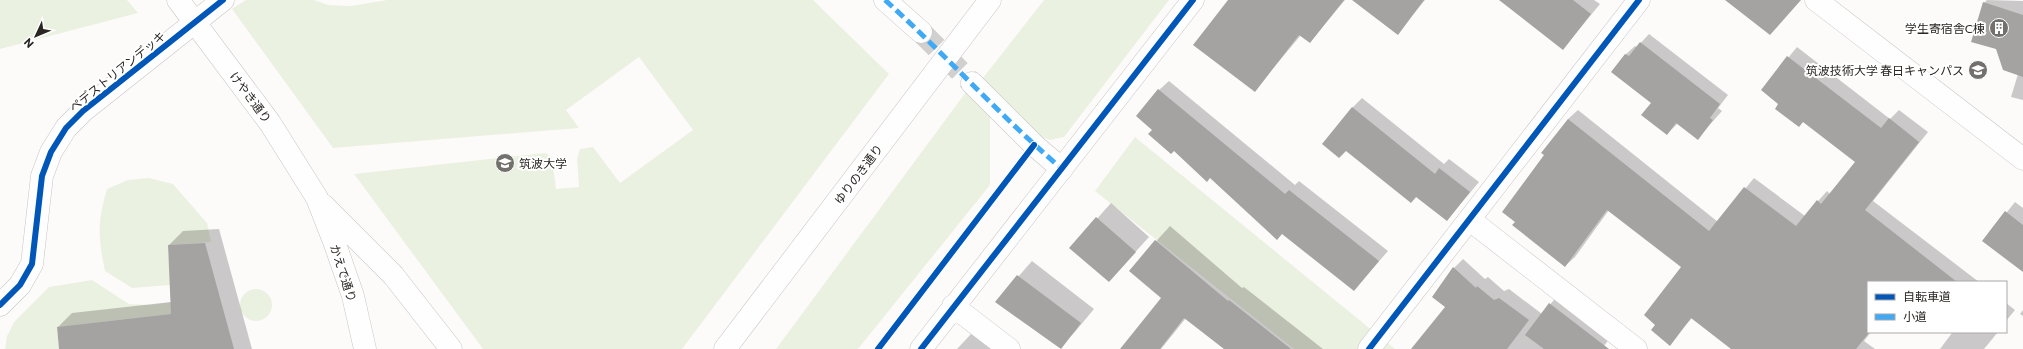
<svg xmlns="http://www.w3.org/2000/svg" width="2023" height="349" font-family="Commissioner,'Noto Sans JP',sans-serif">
<rect width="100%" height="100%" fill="#fdfbfa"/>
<path fill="#ebf1e0" d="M0 0H127L138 13 0 49Z
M246 0H314L328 5 351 6 387 0H813L889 74 682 349H483L354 174 545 153 552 157 556 189 579 187 577 159 580 149 593 147 620 183 693 130 639 57 566 110 579 128 333 148 232 9Z
M1044 0H1169L1064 137 1050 140 1034 134 979 83Z
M966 92 990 114V185L858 349H776Z
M1135 137 1395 349H1294L1095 191Z
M149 178 173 184 207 223 211 242 168 245 170 285 132 288 105 271C98 237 97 223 107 189L128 180Z
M92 280 129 304 150 305 171 302V314L57 327 59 349H5L7 336 14 322 49 287Z
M240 305a16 16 0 1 1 32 0a16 16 0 1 1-32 0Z"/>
<path fill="#0003" d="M1229 0H1345L1310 42 1301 35 1254 91Z
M1353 0H1425L1397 34Z
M1501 0H1594L1600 4 1563 49Z
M1987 0 2023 1V100L2011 97 2018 74 1984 3Z
M1649 34 1728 95 1718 108 1722 111 1698 138 1678 123 1667 134 1652 103 1625 55 1635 46 1637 47Z
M1797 47 1890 119 1899 110 1928 132 1873 201 1979 282H1868V332H1871L1864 341 1875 349H1733L1692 318 1669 344 1656 325 1682 267 1609 210 1575 257 1565 266 1516 222 1545 155 1568 119 1578 110 1718 222 1754 178 1805 216 1827 191 1830 194 1856 161 1762 90Z
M1169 81 1295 185 1299 181 1388 251 1354 290 1210 177 1154 129 1159 90Z
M1362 98 1444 164 1449 159 1479 182 1447 220 1417 196 1411 202 1346 150 1352 108Z
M2015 202 2023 208V271L1984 241Z
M1111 203 1149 237 1109 281 1071 248Z
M1170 226 1242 288 1244 287 1323 349H1226L1186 318 1161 349H1122L1162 298 1130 270Z
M219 229 252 349H60L58 327 72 313 171 302 169 245 183 231Z
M1463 259 1485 279 1488 277 1504 291 1509 289 1542 314 1559 294 1612 335 1604 346V349H1413L1446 307 1454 268Z
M1032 261 1094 309 1074 333 1060 347 996 302Z
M2006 303 2015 310 2006 321Z
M2023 310V316L2020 314Z
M1950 332H1998L1984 349H1940L1952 333Z
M972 333 993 349H957Z"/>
<path fill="#a5a3a1" d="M1228 0H1344L1310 43 1299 35 1255 92 1193 45Z
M1352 0H1424L1398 35Z
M1499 0H1573L1591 14 1563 50Z
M1725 0H1801L1770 35Z
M1983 2 2023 15V77L2003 70 1996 49 1971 42Z
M1640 42 1720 104 1710 118 1713 120 1698 140 1676 123 1667 135 1641 115 1651 103 1611 72 1625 54 1629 56Z
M1787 56 1881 128 1889 118 1919 142 1865 210 1957 282H1868V334L1856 349H1731L1691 318 1670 346 1651 330 1655 325 1644 315 1681 267 1607 210 1565 267 1512 225 1515 222 1502 212 1544 155 1541 153 1568 119 1709 231 1744 187 1796 226 1817 200 1821 204 1855 162 1803 122 1799 127 1775 109 1778 104 1761 90Z
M1158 89 1285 194 1289 190 1379 261 1354 291 1282 234 1277 240 1210 178 1207 182 1174 151 1171 154 1148 134 1152 130 1136 116Z
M1352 107 1435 174 1439 168 1470 192 1447 221 1416 197 1411 203 1346 151 1339 158 1322 144Z
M2005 211 2023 225V272L1982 241Z
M1096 217 1136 252 1109 282 1069 248Z
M1155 240 1228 301 1229 300 1291 349H1224L1184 318 1160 349H1120L1161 298 1129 271Z
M205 243 234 349H59L57 327 171 314 168 245Z
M1453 267 1476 288 1477 286 1494 300 1499 298 1529 320 1507 349H1411L1445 307 1432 297Z
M1017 275 1081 323 1061 349 995 302Z
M1549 303 1609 349H1544L1525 335Z"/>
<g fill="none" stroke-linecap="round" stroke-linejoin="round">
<path stroke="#d2d0cf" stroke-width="22" stroke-dasharray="22 11" stroke-linecap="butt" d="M921 32 972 83"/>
<g stroke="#c7c5c4" stroke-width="23">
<path id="minor" d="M178 0 270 123 317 198 335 244 353 296 365 349
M885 0 921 32
M1816 0 2023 159
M972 83 1034 145 1062 169
M323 205 393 275 451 349
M1470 220 1636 349
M0 305 20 285 32 264 42 176 51 152 66 128 83 111 223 0
M953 306 1009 349
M725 349 990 0
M921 349 1193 0
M1369 349 1639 0"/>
</g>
<use href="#minor" stroke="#fffefe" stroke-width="22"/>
<path stroke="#3fa9f5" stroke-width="5" stroke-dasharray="10 5" stroke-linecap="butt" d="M885 0C946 55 1000 116 1062 169"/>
<g stroke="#fff" stroke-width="8">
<path id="cycleway" d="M0 305 20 285 32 264 42 176 51 152 66 128 83 111 223 0
M878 349 1034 145
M921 349 1193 0
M1369 349 1639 0"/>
</g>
<use href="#cycleway" stroke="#0057b8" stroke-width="6"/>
</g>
<defs>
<g id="building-disc" transform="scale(1)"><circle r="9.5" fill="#73706e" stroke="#fff"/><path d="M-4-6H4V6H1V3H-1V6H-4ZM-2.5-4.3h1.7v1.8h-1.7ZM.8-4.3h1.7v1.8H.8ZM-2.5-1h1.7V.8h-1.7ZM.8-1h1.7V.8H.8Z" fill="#fff"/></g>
<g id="university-disc" transform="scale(1)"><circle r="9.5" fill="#73706e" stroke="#fff"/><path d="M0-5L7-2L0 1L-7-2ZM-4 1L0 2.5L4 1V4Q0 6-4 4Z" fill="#fff"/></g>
</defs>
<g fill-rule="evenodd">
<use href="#building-disc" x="1999" y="28"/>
<use href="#university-disc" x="1978" y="70"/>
<use href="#university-disc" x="505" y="163"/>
</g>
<g text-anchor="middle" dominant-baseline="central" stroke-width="4" stroke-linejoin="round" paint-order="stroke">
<g font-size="12" fill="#282523" stroke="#fff" text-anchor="end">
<text x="1985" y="28">学生寄宿舎C棟</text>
<text x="1964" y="70">筑波技術大学 春日キャンパス</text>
<text x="519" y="163" text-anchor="start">筑波大学</text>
</g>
<g font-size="12" fill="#282523" stroke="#fff">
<text transform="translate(117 71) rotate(-39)">ペデストリアンデッキ</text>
<text transform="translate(251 97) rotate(53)">けやき通り</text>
<text transform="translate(858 174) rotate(-53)">ゆりのき通り</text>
<text transform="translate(344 273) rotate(72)">かえで通り</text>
</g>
</g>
<rect x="1867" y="281" width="140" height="52" fill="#ffffff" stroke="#a9a8a7"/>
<rect x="1875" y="294" width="20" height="6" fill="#0057b8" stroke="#a9a8a7"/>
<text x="1903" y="301" font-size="12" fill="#282523">自転車道</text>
<rect x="1875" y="314" width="20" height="6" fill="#3fa9f5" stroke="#a9a8a7"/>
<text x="1903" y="321" font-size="12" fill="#282523">小道</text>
<g transform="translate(36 36) rotate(226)" stroke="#ffffff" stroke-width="3" paint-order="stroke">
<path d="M0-3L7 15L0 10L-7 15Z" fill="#282523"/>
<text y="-6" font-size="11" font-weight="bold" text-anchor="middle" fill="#282523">N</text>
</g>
</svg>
